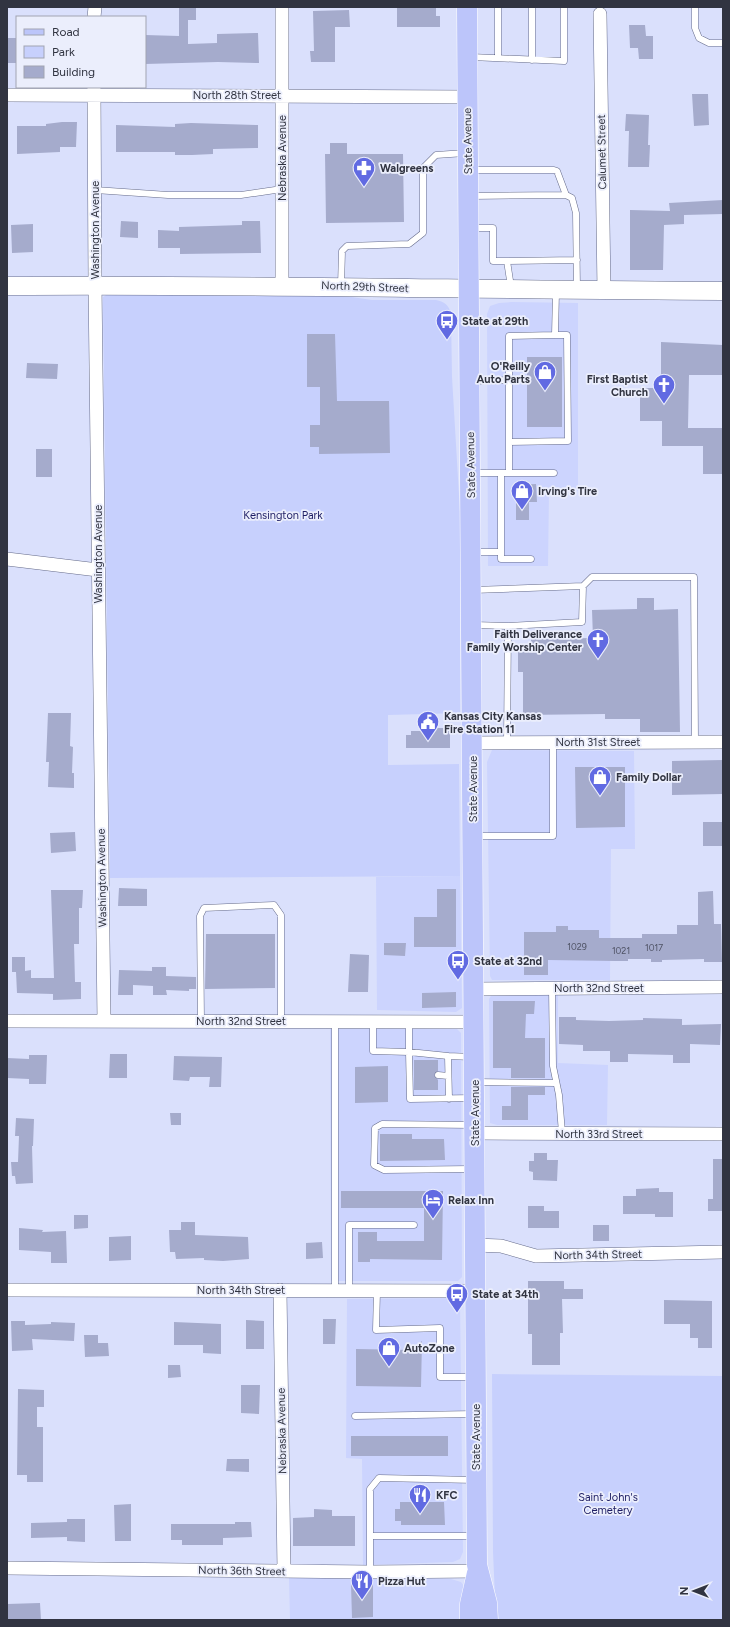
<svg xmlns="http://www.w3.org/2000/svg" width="730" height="1627" font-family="Figtree,sans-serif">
<rect width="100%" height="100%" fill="#dae0fc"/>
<path fill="#ccd4fe" d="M512 302 578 303V491L549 492 548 566H488L487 314 490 306 499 303Z
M492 750 634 751 635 849H611L610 980H492L490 976 487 762Z
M460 876 462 1008 456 1012 377 1010 376 877Z
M492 994 558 995V1063L608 1065 607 1125H497L490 1123 489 999Z
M451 1028 457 1029 461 1033 462 1277 458 1281H331L330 1029Z
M456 1298 460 1301 463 1552 460 1559 453 1562 363 1565 362 1459 346 1458 347 1299Z
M289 1577 451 1579 461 1582 465 1587V1620H290Z"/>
<path fill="#c7d0fd" d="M108 294H331L372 300H436C445 302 449 305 451 314L452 377 460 512V713L388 715V765L459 764 460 876 110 878 103 304V297Z
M492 1374 723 1376V1620H496L493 1552Z"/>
<path fill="#a5abcc" d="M179 7H196V20H188V44L217 43V34L258 33 259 63 218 62 145 64V35L179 36Z
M397 7H436V16H440V27H397Z
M349 10 350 27H335V62H311L310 51H314L313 11Z
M629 25H645L646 36H653V59H639L638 48H630Z
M7 38H17V63H7Z
M692 94H708L709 125 694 126Z
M626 114 649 115 648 145H650L649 167H628L629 131H625Z
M62 122H77L76 147H60V152L17 154V126H46V124Z
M191 123 258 125V148L213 149V154L192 155H175V152H116V125L175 127V124Z
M330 143H347V154H403L404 222 326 223 325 154H330Z
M723 200V214L684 215V224L664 225 663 270H630V210L670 211 669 203Z
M121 221 138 222V238L120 237Z
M242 221H260L261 253 180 254V248H158V230L179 231V227L242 225Z
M33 224V252L12 253 11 225Z
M307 334H335L337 401H389L390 453 319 454V447H310V425H320V387H307Z
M661 342 723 345V375H689L688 428H723V474H703V446H662V421H640V388H661Z
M527 357H562V427H527Z
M27 363 58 364 57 379 26 378Z
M36 449H52V477H36Z
M536 484 537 502H529V520H516V485Z
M637 598H654V610L678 609 680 732H640V719H605V714L523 715V672H518V648H531V639L593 638 592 610 637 609Z
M48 713H71L70 746 73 747 72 773H74V788L48 787 49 762H46Z
M432 728H450V748H406V735H411V731H432Z
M723 760V794L672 795V761Z
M575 767H625V827L576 828Z
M703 822H723V846H703Z
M75 832 76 851 51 853 50 833Z
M119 888 147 889V906H118Z
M437 889H456V947H414V917H437Z
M51 890H83L82 908H79V944H74L75 982H81V999L53 1000V994L17 993 16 972H12V957H25V971L31 970V978H54Z
M713 891 714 924H721L722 962H704V959L662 960V962H651V959H628V961H615L548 960V975H524V932H556V926H568V930H599V938H642V934H677V925H698V892Z
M206 934H275V988L205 989Z
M384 943H406L405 956 384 955Z
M350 954 369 955 368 992H348Z
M152 967H166V976L196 977V989H189V991L166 990 167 995H153V986L133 985V995H118L119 970 152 971Z
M456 992V1007L422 1008V993Z
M493 1001H535L534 1014H526L525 1038H545V1078H511V1068H493Z
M559 1017H576V1020L609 1021 643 1020V1018L682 1019V1025L721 1024 720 1045 690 1044V1063H673V1055L628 1054V1062H610V1051H583V1045L559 1044Z
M110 1054H127V1078H109Z
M29 1055H47L46 1084H29V1079L7 1078V1058L29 1059Z
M174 1056 222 1057 221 1087H209L210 1077H190L189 1081 173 1080Z
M414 1060H438V1071L434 1075 438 1080V1090H414Z
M388 1066V1102L355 1103V1067Z
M511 1087H545V1095H528V1120H502V1106H511Z
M170 1113H181V1125H171Z
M16 1118 34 1119 33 1146H32L33 1183 16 1184 15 1176H12L11 1162H18L19 1136H15Z
M380 1134H412V1139H444L445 1160 380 1161Z
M534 1153H547V1160H558L557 1181 533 1180V1172L529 1171V1161H534Z
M713 1159H723V1211H708V1199H713Z
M659 1188V1192H673V1217H655V1214H623V1196H636V1189Z
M341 1191H443L442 1260 370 1259V1262H358V1232H377V1241H424V1208H341Z
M528 1206H544V1211H559V1228H528Z
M74 1215H88V1228L74 1229Z
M181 1222H195V1235L248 1237 249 1259 223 1261 204 1260V1258L176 1259 175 1252H170L169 1230H181Z
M593 1225H609V1241H593Z
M19 1228 43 1230 42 1232 66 1231 67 1263H51V1252L19 1250Z
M131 1236V1260L109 1261V1237Z
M322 1242 323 1258 306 1259V1243Z
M528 1281H564V1289H583V1299H562L563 1333H560V1365H532V1334H528Z
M664 1300 712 1301V1348H698V1338H690V1324H664Z
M323 1319H336L335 1344H323Z
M246 1320 264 1321V1349H246Z
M11 1321H25V1325L51 1324V1322L75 1323 74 1341 32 1339 33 1350 12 1351Z
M174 1322 221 1324V1354L203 1353V1345H174Z
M84 1335H98V1343H108L109 1356 85 1357Z
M422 1341 421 1387 356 1386V1349L411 1350Z
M168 1365H180L181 1377 168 1378Z
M241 1385H260L259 1414 241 1413Z
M18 1389 44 1390V1407H37V1427H43V1482H27V1475H17Z
M351 1436H448V1456H351Z
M227 1459H249V1472L226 1471Z
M400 1502H444L445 1525H401V1521H395V1509H400Z
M131 1504V1541H115L114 1505Z
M314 1509 332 1510V1516H355V1546H293V1518L314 1517Z
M67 1519H85V1542L67 1541V1537L31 1538V1523L67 1522Z
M235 1522H251L252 1537 223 1538V1545H182V1540H171V1524H235Z
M373 1583V1617L352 1618 351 1584Z
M40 1603 41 1620H7V1604Z"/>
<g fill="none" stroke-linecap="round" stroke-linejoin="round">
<g stroke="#656b8a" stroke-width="7">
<path id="lane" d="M498 7V58
M695 7V28L699 38 709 43H723
M471 57 564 61V7
M532 60V7
M471 170H554L557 171 566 195
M95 190 168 195H241L282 189
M471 196 566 195 572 198 576 213 577 289
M472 228H493V261H507
M341 286 342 251 347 246 409 244 423 233V168L436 155 465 153
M511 287 507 261 577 260
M471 381 509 380
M509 442 568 441 567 335H555
M473 473H509V336L555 335 556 292
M509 473H554
M473 552H501V473
M501 552V559H531
M473 590 583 586 592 577H694L695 742
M474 625 508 626 507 743
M508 626 582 622 583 586
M475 836H553V743
M552 988 553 1066 559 1095 562 1133
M201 1021 200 916 204 908 274 905 281 915V1021
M335 1021V1290
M373 1021V1051L409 1052 410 1099 472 1098
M409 1022V1052L448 1056 449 1099
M448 1056 472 1057
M438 1075 448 1076
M476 1082 556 1083
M471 1169 384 1170 374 1165 375 1128 382 1124 472 1125
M349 1291V1225H414
M377 1291 376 1330 440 1328V1377H473
M355 1416 474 1414
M371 1536H473
M370 1572V1489L379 1478 475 1480"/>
</g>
<g stroke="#656b8a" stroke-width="14">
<path id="street" d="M282 7V286
M600 14 604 291
M94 17 95 7
M94 87 95 285 104 1021
M7 95 467 97
M7 559 98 570
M473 743 723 742
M474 989 723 987
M7 1021 475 1022
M475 1133 723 1134
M475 1245 501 1246 536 1256 723 1252
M7 1290 475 1291
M280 1290 284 1571
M7 1568 370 1572 478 1571"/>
</g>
<g stroke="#656b8a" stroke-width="19">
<path id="secondary" d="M7 286C246 284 484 290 723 291"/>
</g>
<g stroke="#fff" stroke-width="21">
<path id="primary" d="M467 7 477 1565 487 1603 488 1620
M470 1620V1604L477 1573"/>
</g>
<use href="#lane" stroke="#fff" stroke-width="6"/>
<use href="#street" stroke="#fff" stroke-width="13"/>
<use href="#secondary" stroke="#fff" stroke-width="18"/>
<use href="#primary" stroke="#bcc5fa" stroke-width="20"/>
</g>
<defs>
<g id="pharmacy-pin" transform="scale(1.15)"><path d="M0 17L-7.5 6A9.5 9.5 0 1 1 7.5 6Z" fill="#616ae2" stroke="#ebeefc"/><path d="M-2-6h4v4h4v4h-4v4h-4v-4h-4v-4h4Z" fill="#fff"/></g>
<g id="bus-pin" transform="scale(1.15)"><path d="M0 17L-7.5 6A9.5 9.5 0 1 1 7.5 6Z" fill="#616ae2" stroke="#ebeefc"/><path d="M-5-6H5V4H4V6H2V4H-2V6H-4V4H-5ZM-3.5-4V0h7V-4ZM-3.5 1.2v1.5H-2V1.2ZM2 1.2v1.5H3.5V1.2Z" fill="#fff"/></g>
<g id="shop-pin" transform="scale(1.15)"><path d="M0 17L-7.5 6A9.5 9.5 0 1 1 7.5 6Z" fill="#616ae2" stroke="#ebeefc"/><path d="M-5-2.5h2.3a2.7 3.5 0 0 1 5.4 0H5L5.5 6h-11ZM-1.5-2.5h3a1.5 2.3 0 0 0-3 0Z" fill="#fff"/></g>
<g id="church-pin" transform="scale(1.15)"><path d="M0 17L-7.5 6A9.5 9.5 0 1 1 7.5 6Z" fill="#616ae2" stroke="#ebeefc"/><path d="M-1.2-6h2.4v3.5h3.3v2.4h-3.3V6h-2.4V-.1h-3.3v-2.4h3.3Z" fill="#fff"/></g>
<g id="civic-pin" transform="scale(1.15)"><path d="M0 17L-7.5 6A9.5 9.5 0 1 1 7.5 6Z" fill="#616ae2" stroke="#ebeefc"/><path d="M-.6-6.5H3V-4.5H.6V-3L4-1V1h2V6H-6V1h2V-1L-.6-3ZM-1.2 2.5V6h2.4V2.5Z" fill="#fff"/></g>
<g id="hotel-pin" transform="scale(1.15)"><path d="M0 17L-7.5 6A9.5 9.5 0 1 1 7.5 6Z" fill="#616ae2" stroke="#ebeefc"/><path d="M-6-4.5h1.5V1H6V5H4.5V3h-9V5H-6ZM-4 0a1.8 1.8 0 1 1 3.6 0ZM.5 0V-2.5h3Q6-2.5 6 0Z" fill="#fff"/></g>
<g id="restaurant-pin" transform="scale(1.15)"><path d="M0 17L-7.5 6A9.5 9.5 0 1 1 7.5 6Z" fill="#616ae2" stroke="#ebeefc"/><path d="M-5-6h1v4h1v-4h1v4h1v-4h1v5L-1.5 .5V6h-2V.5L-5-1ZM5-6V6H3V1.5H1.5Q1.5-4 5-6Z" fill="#fff"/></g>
</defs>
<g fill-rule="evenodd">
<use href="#pharmacy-pin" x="364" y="168"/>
<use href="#bus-pin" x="447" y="321"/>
<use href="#shop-pin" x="545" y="372"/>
<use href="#church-pin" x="664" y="385"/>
<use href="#shop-pin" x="522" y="491"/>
<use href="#church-pin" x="598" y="640"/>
<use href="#civic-pin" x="428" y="722"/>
<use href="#shop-pin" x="600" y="777"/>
<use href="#bus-pin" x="458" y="961"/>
<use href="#hotel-pin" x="433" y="1200"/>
<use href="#bus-pin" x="457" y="1294"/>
<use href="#shop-pin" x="389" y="1348"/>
<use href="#restaurant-pin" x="420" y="1495"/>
<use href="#restaurant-pin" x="362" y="1581"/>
</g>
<g text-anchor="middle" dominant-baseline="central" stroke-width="3.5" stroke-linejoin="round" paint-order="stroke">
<g font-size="9" fill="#4e5264">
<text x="577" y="946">1029</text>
<text x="654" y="947">1017</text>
<text x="621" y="950">1021</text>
</g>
<g font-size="11" fill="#313441" stroke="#ebeefc">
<text x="237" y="95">North 28th Street</text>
<text transform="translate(468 141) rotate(-91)">State Avenue</text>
<text transform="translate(602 152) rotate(-91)">Calumet Street</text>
<text transform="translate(282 158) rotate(-90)">Nebraska Avenue</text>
<text transform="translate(95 230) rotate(-90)">Washington Avenue</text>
<text transform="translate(365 287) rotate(2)">North 29th Street</text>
<text transform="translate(471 465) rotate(-91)">State Avenue</text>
<text transform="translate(98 554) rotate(-90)">Washington Avenue</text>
<text x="598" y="742">North 31st Street</text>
<text transform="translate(473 789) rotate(-90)">State Avenue</text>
<text transform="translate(102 878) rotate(-91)">Washington Avenue</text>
<text x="599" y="988">North 32nd Street</text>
<text x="241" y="1021">North 32nd Street</text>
<text transform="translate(475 1113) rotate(-90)">State Avenue</text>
<text x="599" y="1134">North 33rd Street</text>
<text transform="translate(598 1255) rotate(-1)">North 34th Street</text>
<text x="241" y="1290">North 34th Street</text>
<text transform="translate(282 1431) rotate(-91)">Nebraska Avenue</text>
<text transform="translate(476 1437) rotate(-90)">State Avenue</text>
<text transform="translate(242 1571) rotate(1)">North 36th Street</text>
</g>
<g font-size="11" font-weight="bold" fill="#313441" stroke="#ebeefc" text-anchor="start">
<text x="380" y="168">Walgreens</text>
<text x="462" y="321">State at 29th</text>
<text x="530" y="366" text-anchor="end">O'Reilly<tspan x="530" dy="13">Auto Parts</tspan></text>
<text x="648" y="379" text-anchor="end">First Baptist<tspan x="648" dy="13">Church</tspan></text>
<text x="538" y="491">Irving's Tire</text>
<text x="582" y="634" text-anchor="end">Faith Deliverance<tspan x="582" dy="13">Family Worship Center</tspan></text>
<text x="444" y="716">Kansas City Kansas<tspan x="444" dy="13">Fire Station 11</tspan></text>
<text x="616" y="777">Family Dollar</text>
<text x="474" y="961">State at 32nd</text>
<text x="448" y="1200">Relax Inn</text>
<text x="472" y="1294">State at 34th</text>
<text x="404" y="1348">AutoZone</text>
<text x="436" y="1495">KFC</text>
<text x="378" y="1581">Pizza Hut</text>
</g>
<g font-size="11" fill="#1e1e64" stroke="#ebeefc">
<text x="283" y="515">Kensington Park</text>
<text x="608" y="1497">Saint John's<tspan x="608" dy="13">Cemetery</tspan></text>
</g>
</g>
<rect width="730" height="1627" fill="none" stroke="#313441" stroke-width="16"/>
<rect x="16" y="16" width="130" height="72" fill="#ebeefc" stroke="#a1a4b1"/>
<rect x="24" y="29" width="20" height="6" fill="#bcc5fa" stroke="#a1a4b1"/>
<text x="52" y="36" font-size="12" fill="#313441">Road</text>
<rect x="24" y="46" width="20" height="12" fill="#c7d0fd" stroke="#a1a4b1"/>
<text x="52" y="56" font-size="12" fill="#313441">Park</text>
<rect x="24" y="66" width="20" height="12" fill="#a5abcc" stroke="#a1a4b1"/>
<text x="52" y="76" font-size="12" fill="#313441">Building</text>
<g transform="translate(694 1591) rotate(270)" stroke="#ebeefc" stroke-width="3" paint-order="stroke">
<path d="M0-3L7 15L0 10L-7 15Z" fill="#313441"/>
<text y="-6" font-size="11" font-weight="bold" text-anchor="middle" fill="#313441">N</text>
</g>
</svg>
